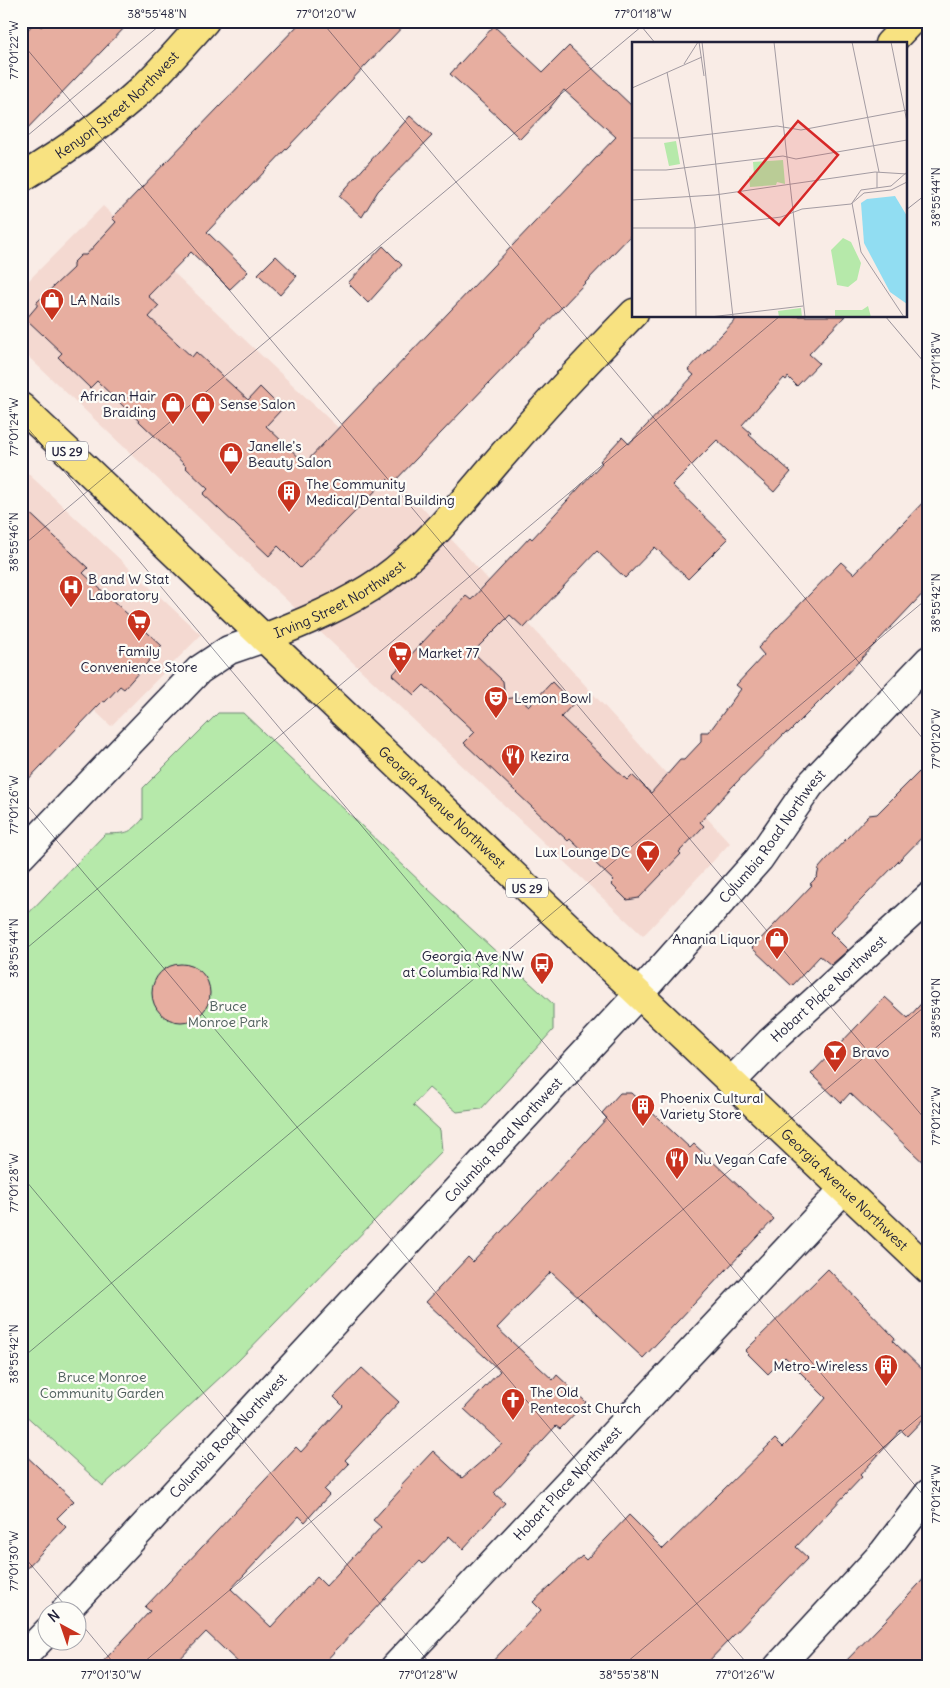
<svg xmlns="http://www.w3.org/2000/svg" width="950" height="1688" font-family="Delius,sans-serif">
<rect width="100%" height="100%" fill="#f9ece6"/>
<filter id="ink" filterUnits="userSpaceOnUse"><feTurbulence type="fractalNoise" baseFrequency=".02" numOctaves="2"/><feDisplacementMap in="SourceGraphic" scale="10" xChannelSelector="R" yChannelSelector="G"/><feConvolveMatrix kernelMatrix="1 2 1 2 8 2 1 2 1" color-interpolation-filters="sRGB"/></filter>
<g filter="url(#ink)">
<path fill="#f4d9d1" d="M103 206 417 502 730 843 643 936 21 350V288Z
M21 467 201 635 111 726 21 641Z"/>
<path fill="#b6e9aa" stroke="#6c8672" d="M218 713H243L428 889 553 1004V1030L481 1109 457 1112 429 1088 413 1105 440 1130 442 1151 238 1361 103 1486 21 1411V921L105 834C126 833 129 835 143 819V788Z"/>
<path fill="#e7aea0" stroke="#22223b" d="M36 21 41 27 48 21H131L21 135V37Z
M302 21H408L207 232 248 272 230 289 191 252 148 296 159 306 149 317 192 357 196 352 248 400 260 387 282 409 266 426 305 463 616 137 564 90 549 109 520 139 498 117 450 74 494 26 543 72 569 46 634 108V232L392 484 387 479 300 568 278 546 269 556 203 494 208 489 185 467 186 466 97 381 90 388 58 357 62 353 26 319 37 306V302L73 268V263L81 255H86L116 222 112 218Z
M410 116 432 136 378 191 362 217 339 196Z
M383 246 402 265 368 303 348 283Z
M276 256 297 276 280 295 258 274Z
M739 316H845L809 354 819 363 797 386 788 377 786 380 784 378 742 425 751 433 749 435 791 472 774 492 717 440 672 485 728 539 688 579 655 547 625 578 597 551 524 628 510 615 473 652 503 681 505 699 519 697 529 706 552 682 573 704 561 717 627 780 632 775 651 793 680 760H684L701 742V732H709L741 689 736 685 764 655 758 648 777 628 841 562 854 574 929 496V587L842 679 788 733 786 732 731 788 700 822 704 826 679 852 681 854 639 898 627 900 611 884 614 881 570 839 568 841 464 743 475 732 424 685 414 695 392 675 466 596 471 600 530 537 532 539 602 463 600 461 622 437 629 444 694 375 688 370Z
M21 505 88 568 83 573 162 646 124 689 120 686 105 702 103 701 98 706 21 787Z
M929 762V830L830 932 848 950 831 965 820 956 792 986 752 948 812 885 810 884 817 877 819 868 825 861 869 815 877 814Z
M152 993a29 29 0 1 1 58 0a29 29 0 1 1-58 0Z
M929 995V1168L850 1093 841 1103 811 1074 885 997 908 1018Z
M620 1093H631L690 1148 694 1144 774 1219 643 1358 551 1272 497 1328 553 1380 557 1375 586 1402 560 1429 556 1426 494 1493 505 1503 463 1549 449 1536 423 1564 420 1561 320 1667H243L206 1632 172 1667H98L150 1611 145 1607 169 1582 296 1447 301 1452 343 1406 334 1397 362 1368 399 1402 345 1460 349 1464 324 1490 329 1495 305 1522 299 1516 231 1589 271 1627 317 1577 326 1586 381 1527 373 1520 402 1488 400 1486 433 1451 462 1478 502 1444 464 1409 500 1371 426 1302 468 1257 473 1262 586 1141 607 1118 602 1113Z
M828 1269 895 1338 893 1341 929 1376V1413L907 1436 901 1430 860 1475 862 1477 796 1547 808 1558 705 1665 702 1661 696 1667H487L541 1610 533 1602 582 1556 586 1560 629 1515 663 1549 775 1439 783 1447 788 1442 826 1398 785 1357 768 1374 745 1351Z
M21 1451 74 1501 57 1518 66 1527 21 1574Z
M929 1573V1667H840L886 1620Z"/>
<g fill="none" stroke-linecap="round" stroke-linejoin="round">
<g stroke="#22223b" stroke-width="31">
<g id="minor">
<path id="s1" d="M731 1082 770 1042 929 897"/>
<path id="s2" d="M395 1667 844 1189"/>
</g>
</g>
<g stroke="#22223b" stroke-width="31">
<g id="secondary">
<path d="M21 856 199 670 229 650 264 638"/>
<path id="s3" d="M66 1610 639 994 759 859 810 785 929 660"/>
<path d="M21 1659 48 1631"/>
<path d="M778 1667 884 1552 929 1493"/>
</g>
</g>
<g stroke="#22223b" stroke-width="31">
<g id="primary">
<path d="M889 44 911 21"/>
<path id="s4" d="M21 178C64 152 105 123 142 89 164 68 184 44 205 21"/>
<path id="s5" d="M264 638C305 622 346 605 382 580 429 547 470 492 508 449 548 402 591 357 634 313"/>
</g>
</g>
<g stroke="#22223b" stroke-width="31">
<g id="trunk">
<path id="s6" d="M21 407 929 1270"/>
</g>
</g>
<use href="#minor" stroke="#fdfcf7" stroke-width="28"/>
<use href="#secondary" stroke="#fdfcf7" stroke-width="28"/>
<use href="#primary" stroke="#f8e281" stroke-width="28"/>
<use href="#trunk" stroke="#f8e281" stroke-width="28"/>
</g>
</g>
<path fill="none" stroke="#22223b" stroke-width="1" stroke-opacity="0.45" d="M321 21 929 746M637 21 656 44M21 42 929 1124M21 141 165 21M906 210 929 192M885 316 929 368M21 420 929 1502M21 547 648 21M21 798 750 1667M21 953 780 316M21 1175 433 1667M21 1359 929 597M21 1553 69 1610M78 1620 117 1667M138 1667 929 1003M621 1667 929 1409"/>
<defs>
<g id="shop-pin" transform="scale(1.25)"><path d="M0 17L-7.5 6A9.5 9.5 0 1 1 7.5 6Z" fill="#c8321e" stroke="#fdfcf7"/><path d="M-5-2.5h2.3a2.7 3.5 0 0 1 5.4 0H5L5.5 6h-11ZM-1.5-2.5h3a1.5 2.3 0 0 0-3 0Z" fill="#fff"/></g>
<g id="building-pin" transform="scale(1.25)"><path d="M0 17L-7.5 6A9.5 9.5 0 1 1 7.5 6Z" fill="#c8321e" stroke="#fdfcf7"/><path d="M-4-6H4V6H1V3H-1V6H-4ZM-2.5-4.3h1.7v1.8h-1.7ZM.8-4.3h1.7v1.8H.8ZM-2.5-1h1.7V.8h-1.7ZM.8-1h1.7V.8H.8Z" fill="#fff"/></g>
<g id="hospital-pin" transform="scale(1.25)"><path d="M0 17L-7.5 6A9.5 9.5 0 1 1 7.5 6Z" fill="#c8321e" stroke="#fdfcf7"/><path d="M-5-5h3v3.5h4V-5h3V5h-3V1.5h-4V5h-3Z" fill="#fff"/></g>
<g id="supermarket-pin" transform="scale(1.25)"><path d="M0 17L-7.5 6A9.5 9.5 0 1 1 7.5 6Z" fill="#c8321e" stroke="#fdfcf7"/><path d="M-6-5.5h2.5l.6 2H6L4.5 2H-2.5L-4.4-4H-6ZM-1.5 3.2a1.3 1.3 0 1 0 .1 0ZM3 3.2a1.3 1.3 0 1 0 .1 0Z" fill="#fff"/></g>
<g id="theatre-pin" transform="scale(1.25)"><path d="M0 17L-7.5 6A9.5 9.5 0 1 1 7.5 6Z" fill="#c8321e" stroke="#fdfcf7"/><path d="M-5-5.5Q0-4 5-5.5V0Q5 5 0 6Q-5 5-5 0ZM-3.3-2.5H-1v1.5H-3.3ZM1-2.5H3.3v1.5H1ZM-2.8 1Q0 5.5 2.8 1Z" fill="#fff"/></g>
<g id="restaurant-pin" transform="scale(1.25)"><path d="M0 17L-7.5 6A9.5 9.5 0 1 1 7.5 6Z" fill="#c8321e" stroke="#fdfcf7"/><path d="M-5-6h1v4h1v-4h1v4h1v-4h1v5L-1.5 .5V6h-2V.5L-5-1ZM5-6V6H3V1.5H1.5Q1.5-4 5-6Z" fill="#fff"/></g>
<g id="bar-pin" transform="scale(1.25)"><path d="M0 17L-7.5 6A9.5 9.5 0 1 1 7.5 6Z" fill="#c8321e" stroke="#fdfcf7"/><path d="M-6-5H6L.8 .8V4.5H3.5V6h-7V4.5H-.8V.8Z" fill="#fff"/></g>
<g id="bus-pin" transform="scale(1.25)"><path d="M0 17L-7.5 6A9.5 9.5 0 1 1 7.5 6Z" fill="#c8321e" stroke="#fdfcf7"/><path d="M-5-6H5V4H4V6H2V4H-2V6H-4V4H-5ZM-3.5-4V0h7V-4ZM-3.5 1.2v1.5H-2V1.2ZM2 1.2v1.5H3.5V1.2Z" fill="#fff"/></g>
<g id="church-pin" transform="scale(1.25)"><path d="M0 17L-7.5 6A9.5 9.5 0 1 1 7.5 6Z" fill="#c8321e" stroke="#fdfcf7"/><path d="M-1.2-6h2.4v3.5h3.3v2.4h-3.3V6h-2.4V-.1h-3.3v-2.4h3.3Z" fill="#fff"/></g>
</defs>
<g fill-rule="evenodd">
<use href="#shop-pin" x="52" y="300"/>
<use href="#shop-pin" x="173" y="404"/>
<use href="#shop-pin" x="203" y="404"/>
<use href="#shop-pin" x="231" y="454"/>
<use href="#building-pin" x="289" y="492"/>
<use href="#hospital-pin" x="71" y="587"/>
<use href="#supermarket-pin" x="139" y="621"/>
<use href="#supermarket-pin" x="400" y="653"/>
<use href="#theatre-pin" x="496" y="698"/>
<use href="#restaurant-pin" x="513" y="756"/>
<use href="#bar-pin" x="648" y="852"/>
<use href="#shop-pin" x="777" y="939"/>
<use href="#bus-pin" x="542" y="964"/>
<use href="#bar-pin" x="835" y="1052"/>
<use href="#building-pin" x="643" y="1106"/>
<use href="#restaurant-pin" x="677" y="1159"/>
<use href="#building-pin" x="886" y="1366"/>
<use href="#church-pin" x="513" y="1400"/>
</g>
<g text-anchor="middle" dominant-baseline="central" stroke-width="4.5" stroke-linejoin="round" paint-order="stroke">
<g fill="#fdfcf7" stroke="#646373" stroke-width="1">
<rect x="46" y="441.5" width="42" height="19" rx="4"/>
<rect x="506" y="878.5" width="42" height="19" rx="4"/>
</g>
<g font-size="12" font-weight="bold" fill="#22223b">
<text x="67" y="451">US 29</text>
<text x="527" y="888">US 29</text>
</g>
<g font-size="14" fill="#22223b" stroke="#fdfcf7">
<text stroke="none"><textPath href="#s4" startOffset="121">Kenyon Street Northwest</textPath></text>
<text stroke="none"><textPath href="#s5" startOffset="85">Irving Street Northwest</textPath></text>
<text stroke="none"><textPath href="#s6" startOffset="581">Georgia Avenue Northwest</textPath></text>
<text stroke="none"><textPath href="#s3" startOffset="1048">Columbia Road Northwest</textPath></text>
<text stroke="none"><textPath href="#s1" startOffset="135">Hobart Place Northwest</textPath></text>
<text stroke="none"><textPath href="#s3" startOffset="642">Columbia Road Northwest</textPath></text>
<text stroke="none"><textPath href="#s6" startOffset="1136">Georgia Avenue Northwest</textPath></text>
<text stroke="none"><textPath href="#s3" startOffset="238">Columbia Road Northwest</textPath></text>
<text stroke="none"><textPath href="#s2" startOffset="252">Hobart Place Northwest</textPath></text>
</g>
<g font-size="14" fill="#22223b" stroke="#fdfcf7" text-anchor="start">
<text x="70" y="300">LA Nails</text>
<text x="156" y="396" text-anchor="end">African Hair<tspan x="156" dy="16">Braiding</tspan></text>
<text x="220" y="404">Sense Salon</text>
<text x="248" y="446">Janelle's<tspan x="248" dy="16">Beauty Salon</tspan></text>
<text x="306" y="484">The Community<tspan x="306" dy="16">Medical/Dental Building</tspan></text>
<text x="88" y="579">B and W Stat<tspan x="88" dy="16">Laboratory</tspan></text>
<text x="139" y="651" text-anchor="middle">Family<tspan x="139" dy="16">Convenience Store</tspan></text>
<text x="418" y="653">Market 77</text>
<text x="514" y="698">Lemon Bowl</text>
<text x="530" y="756">Kezira</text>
<text x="630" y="852" text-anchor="end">Lux Lounge DC</text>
<text x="760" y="939" text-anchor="end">Anania Liquor</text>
<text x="524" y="956" text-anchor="end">Georgia Ave NW<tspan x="524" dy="16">at Columbia Rd NW</tspan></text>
<text x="852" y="1052">Bravo</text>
<text x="660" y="1098">Phoenix Cultural<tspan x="660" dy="16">Variety Store</tspan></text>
<text x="694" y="1159">Nu Vegan Cafe</text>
<text x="868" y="1366" text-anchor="end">Metro-Wireless</text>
<text x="530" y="1392">The Old<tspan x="530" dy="16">Pentecost Church</tspan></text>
</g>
<g font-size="14" fill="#4e5e5c" stroke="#fdfcf7">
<text x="228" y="1006">Bruce<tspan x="228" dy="16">Monroe Park</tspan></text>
<text x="102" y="1377">Bruce Monroe<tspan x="102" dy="16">Community Garden</tspan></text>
</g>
</g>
<g transform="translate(632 42)">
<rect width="275" height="275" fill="#f9ece6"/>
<path d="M44 99 48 122 37 124 32 101ZM151 118 153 142 145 140 144 143 118 145 117 134 122 133 121 120ZM211 196 219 200 229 221 225 238 216 245 205 243 199 208ZM236 264 239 275H203V268H230ZM169 266 170 275H147L146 269Z" fill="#b6e9aa"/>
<path d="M263 154 275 174V262L258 250 232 201 229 161 235 157Z" fill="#91ddf2"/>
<path fill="none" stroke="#a39ba2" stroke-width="1" d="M67 0 72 34M70 0 101 275M142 0 173 275M220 0 247 130M259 0 275 80M0 18V275M52 22 66 0M35 30 63 183 64 275M0 46 70 15M0 96H47L145 84 169 88 275 68M0 128H34L151 114 164 117 275 98M245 130V146M0 158 83 153 243 130 275 132M220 161 229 210 272 275M220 161 229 148 259 144 275 130M0 186H61L149 175 170 167 219 162 232 151 259 148 275 140M78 275 171 264"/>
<path fill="#d62828" fill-opacity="0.15" stroke="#d62828" stroke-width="2.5" d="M166 79 206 113 147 183 107 150Z"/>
<rect width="275" height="275" fill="none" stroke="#22223b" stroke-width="2.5"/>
</g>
<rect width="950" height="1688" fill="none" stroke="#fdfcf7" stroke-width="55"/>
<g transform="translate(62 1626) rotate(320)"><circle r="24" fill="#fdfcf7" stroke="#a5a5ac"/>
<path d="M0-4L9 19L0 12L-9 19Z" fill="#c8321e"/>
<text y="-8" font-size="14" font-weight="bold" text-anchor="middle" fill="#22223b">N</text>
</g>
<rect x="28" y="28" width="894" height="1632" fill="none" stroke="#22223b" stroke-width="2"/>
<g font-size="12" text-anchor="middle" fill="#22223b">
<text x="157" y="18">38°55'48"N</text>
<text x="326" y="18">77°01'20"W</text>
<text x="643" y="18">77°01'18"W</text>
<text transform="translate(14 50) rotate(-90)" y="4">77°01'22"W</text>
<text transform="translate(936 197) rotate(-90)" y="4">38°55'44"N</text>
<text transform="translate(936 361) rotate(-90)" y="4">77°01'18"W</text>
<text transform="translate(14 427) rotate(-90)" y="4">77°01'24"W</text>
<text transform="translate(14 542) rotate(-90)" y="4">38°55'46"N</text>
<text transform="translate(936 603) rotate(-90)" y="4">38°55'42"N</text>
<text transform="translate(936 739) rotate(-90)" y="4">77°01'20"W</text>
<text transform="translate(14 805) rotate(-90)" y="4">77°01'26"W</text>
<text transform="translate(14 948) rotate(-90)" y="4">38°55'44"N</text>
<text transform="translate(936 1008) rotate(-90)" y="4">38°55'40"N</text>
<text transform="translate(936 1116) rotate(-90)" y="4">77°01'22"W</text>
<text transform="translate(14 1183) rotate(-90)" y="4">77°01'28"W</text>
<text transform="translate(14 1354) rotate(-90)" y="4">38°55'42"N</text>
<text transform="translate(936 1494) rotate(-90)" y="4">77°01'24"W</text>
<text transform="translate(14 1561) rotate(-90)" y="4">77°01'30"W</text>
<text x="111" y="1679">77°01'30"W</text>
<text x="428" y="1679">77°01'28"W</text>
<text x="629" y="1679">38°55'38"N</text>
<text x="745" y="1679">77°01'26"W</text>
</g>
</svg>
